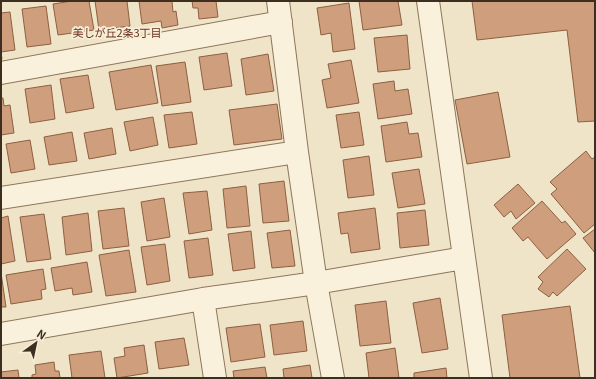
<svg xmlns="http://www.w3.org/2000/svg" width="596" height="379" font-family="Georgia,'Noto Sans JP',serif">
<rect width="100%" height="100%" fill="#f0e4c8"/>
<path fill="#cf9f7d" stroke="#8d5f41" d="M72 1H89L94 30 58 35 53 4Z
M95 1H127L130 26 99 30Z
M139 1H172L173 12 176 11 178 25 162 28 161 21 142 24Z
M192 1H216L218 17 199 19 198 8H193Z
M359 1H398L402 25 363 30Z
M472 1H595V121L578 122 567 30 477 40Z
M349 3 355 49 333 52 331 33 321 35 317 8Z
M46 6 51 44 27 47 22 9Z
M10 12 15 50 1 52 2 59H1V13Z
M407 35 410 69 378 72 374 38Z
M227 53 232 86 204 90 199 57Z
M268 54 274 91 246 95 241 59Z
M351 60 359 103 327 108 322 80 331 78 328 64Z
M185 62 191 102 162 106 156 66Z
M151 65 158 103 116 110 109 72Z
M88 75 94 108 66 113 60 79Z
M394 81 395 91 408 89 412 114 378 119 373 84Z
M51 85 55 119 30 123 25 89Z
M498 92 510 157 467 164 455 100Z
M1 98H3L4 106 10 105 14 133 1 135Z
M277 104 282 139 234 145 229 110Z
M192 112 197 144 169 148 164 115Z
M359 112 364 145 341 148 336 115Z
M153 117 158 145 130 151 124 122Z
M407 122 409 134 418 133 422 157 386 162 381 126Z
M112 128 116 154 89 159 84 133Z
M72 132 77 161 49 165 44 137Z
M30 140 35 169 11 173 6 144Z
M586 151 592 159 595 157V224L584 233 551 194 557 189 550 182Z
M369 156 374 195 348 198 343 160Z
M419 169 425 204 398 208 392 173Z
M284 181 289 221 263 223 259 184Z
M518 184 535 203 516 219 511 211 504 217 494 205Z
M246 186 250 226 227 228 223 189Z
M207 191 212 230 189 234 183 193Z
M164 198 170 237 147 241 141 202Z
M542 201 562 223 565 221 576 234 547 259 528 237 523 241 512 228Z
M124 208 129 246 103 249 98 211Z
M375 208 380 249 351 253 348 233 341 234 338 213Z
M425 210 429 245 400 248 397 213Z
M88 213 92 251 66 255 62 217Z
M44 214 51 259 27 262 20 217Z
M8 216 15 261 1 264V218Z
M595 229V253L583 238Z
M290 230 295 266 272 268 267 233Z
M251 231 255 268 233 271 228 234Z
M208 238 213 275 189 278 184 241Z
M165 244 170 281 147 285 141 247Z
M567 249 586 269 557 296 553 292 549 297 538 289 543 282 538 277Z
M129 250 136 292 106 296 99 255Z
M87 262 92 292 73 295 72 288 55 291 51 268Z
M43 269 46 289 41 290 42 299 11 304 6 275Z
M1 273 6 307H1Z
M440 298 448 349 422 353 413 303Z
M386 301 391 343 360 346 355 305Z
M570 306 580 378H510L502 315Z
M303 321 307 351 274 355 270 325Z
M260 324 265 357 231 362 226 328Z
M184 338 189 365 159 369 155 342Z
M144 345 148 373 117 378 114 358 125 356 124 348Z
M395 348 399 378H369L366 353Z
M101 351 105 378H72L69 355Z
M54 362 55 371H59L60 378H32V375L36 374 35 365Z
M310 365 312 378H284L283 369Z
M265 367 267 378H234L233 371Z
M446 368 447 378H414V373Z
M18 370 19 378H1V372Z"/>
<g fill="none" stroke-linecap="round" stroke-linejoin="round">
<g stroke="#8d765c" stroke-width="24">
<path id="minor" d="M278 1 297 152 316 283 333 378
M428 1 481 378
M1 73 281 22
M1 198 297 152
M203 299 215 378
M1 334 203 299 316 283 464 258"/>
</g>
<use href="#minor" stroke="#faf1dc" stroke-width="22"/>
</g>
<g text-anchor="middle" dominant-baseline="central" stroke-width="3.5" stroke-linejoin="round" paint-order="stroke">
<g font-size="11" fill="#6b2e1e" stroke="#f7eed8">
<text x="117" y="32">美しが丘2条3丁目</text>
</g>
</g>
<rect width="596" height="379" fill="none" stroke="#3d2e20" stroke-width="4"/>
<g transform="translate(36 343) rotate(33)" stroke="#f7eed8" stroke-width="3" paint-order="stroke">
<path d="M0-3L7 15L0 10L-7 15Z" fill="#3d2e20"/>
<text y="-6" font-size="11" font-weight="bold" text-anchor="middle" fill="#3d2e20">N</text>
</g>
</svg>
